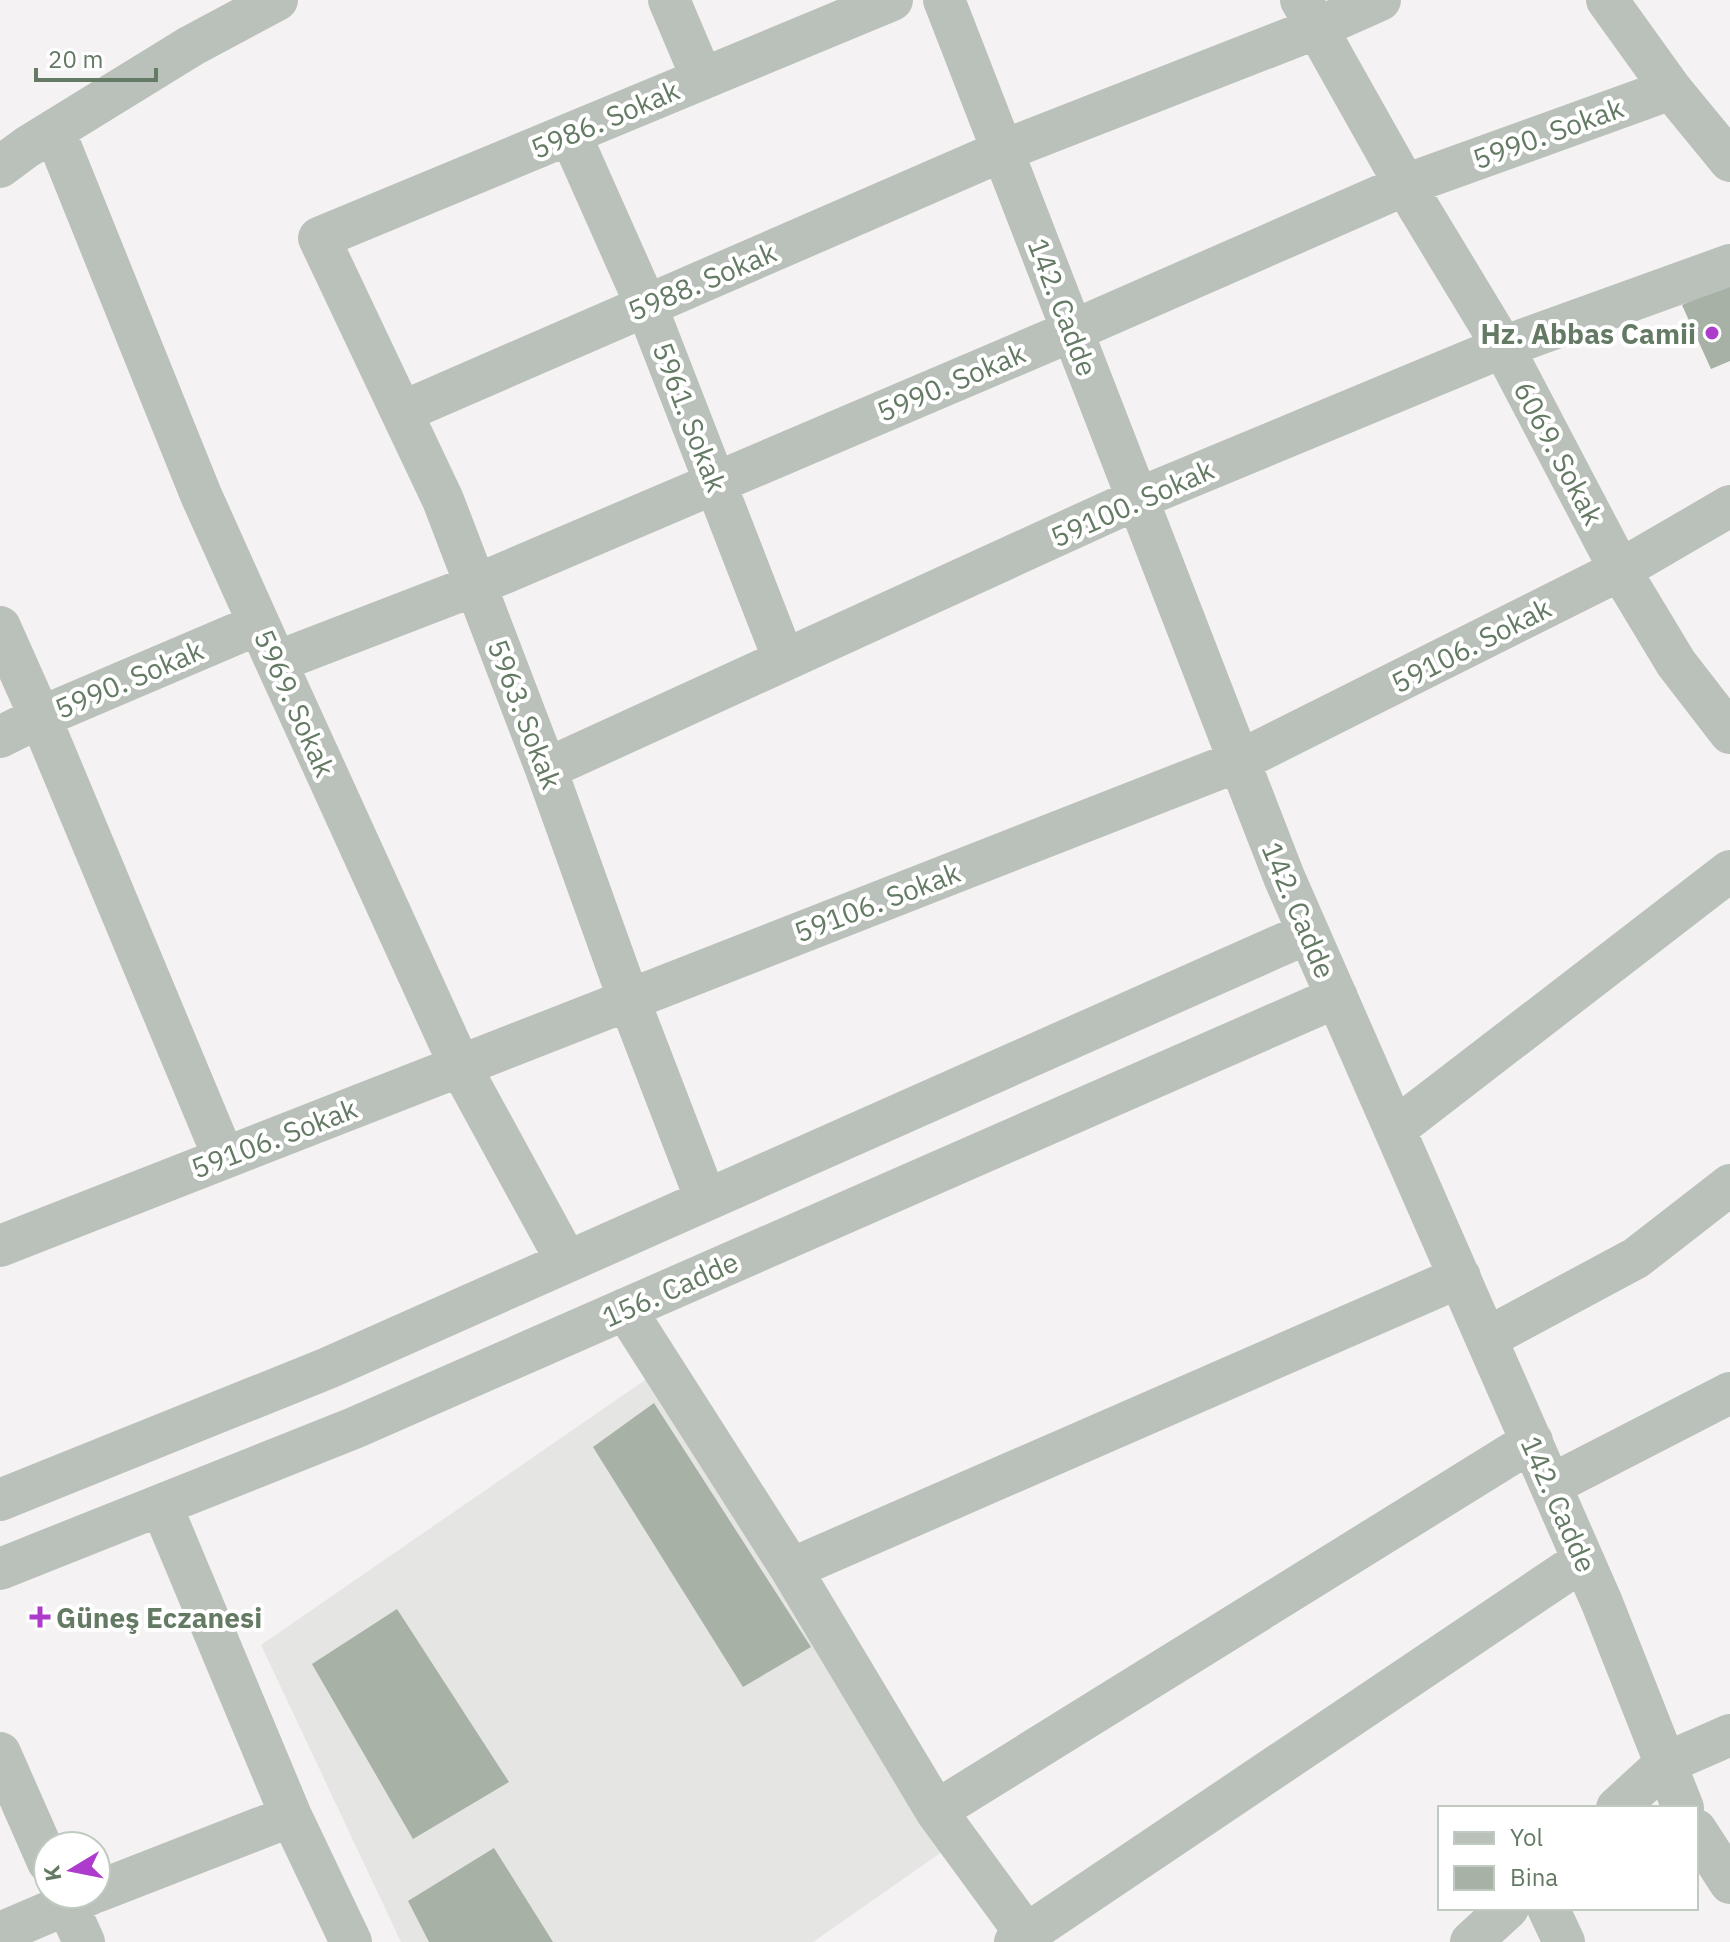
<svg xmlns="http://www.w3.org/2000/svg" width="1730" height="1942" font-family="'IBM Plex Sans',sans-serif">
<rect width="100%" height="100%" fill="#f5f2f3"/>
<path fill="#e5e5e4" d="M648 1378 949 1847 813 1942H401L261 1645Z"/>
<path fill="#a7b1a6" d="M1730 283V361L1711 369 1682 305Z
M654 1403 811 1647 743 1687 593 1447Z
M397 1609 509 1782 413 1839 312 1664Z
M494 1848 553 1942H429L408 1901Z"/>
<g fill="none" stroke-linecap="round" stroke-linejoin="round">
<path stroke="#bac1ba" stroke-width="42" d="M669 0 702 78
M944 0 1284 877 1602 1603 1683 1808
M1301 0 1405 185 1503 347 1620 570 1676 663 1730 733
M1607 0 1671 89 1730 161
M54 130 201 495 276 662 460 1066 567 1262
M570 134 646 305 784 660
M0 167 27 147 191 46 277 0
M402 412 1002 151 1317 28 1380 0
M0 627 40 717 224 1158
M276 662 476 585 1072 331 1405 185 1671 89
M0 737 34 720 259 624
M546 769 1137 499 1503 347 1730 265
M1395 1129 1730 871
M706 1200 629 1000 546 769 443 500 319 238 892 0
M0 1246 1239 761 1620 570 1730 506
M625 1309 791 1569 936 1811 1026 1934
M1487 1338 1636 1258 1730 1185
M1551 1485 1730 1393
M0 1500 328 1368 1308 933
M161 1505 291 1816 351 1942
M0 1569 354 1428 1337 997
M791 1569 1460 1277
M0 1753 48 1862
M1617 1808 1666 1763 1730 1735
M936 1811 1532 1441
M1696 1830 1730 1883
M96 1892 291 1816
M62 1894 84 1942
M1548 1908 1564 1942
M0 1933 91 1894
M1015 1942 1583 1560
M1471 1942 1508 1908"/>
</g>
<g fill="#ad3bcc" stroke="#fff" stroke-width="3">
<circle cx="1712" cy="333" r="8"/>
<path d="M36 1605h8v8h8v8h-8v8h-8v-8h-8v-8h8z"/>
</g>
<g text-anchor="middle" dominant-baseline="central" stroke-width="8" stroke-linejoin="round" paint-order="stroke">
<g font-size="28" fill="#647a64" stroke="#fff">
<text transform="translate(605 119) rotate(-23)">5986. Sokak</text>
<text transform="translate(1548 133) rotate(-20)">5990. Sokak</text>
<text transform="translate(702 281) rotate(-23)">5988. Sokak</text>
<text transform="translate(1063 307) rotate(69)">142. Cadde</text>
<text transform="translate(951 382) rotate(-23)">5990. Sokak</text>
<text transform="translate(690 417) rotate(69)">5961. Sokak</text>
<text transform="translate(1559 453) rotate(62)">6069. Sokak</text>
<text transform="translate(1132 503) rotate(-24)">59100. Sokak</text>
<text transform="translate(1471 645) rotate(-27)">59106. Sokak</text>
<text transform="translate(129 679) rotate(-23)">5990. Sokak</text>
<text transform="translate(295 703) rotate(66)">5969. Sokak</text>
<text transform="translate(525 714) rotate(69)">5963. Sokak</text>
<text transform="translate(877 902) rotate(-21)">59106. Sokak</text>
<text transform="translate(1299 910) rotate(67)">142. Cadde</text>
<text transform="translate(274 1138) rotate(-21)">59106. Sokak</text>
<text transform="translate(670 1289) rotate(-24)">156. Cadde</text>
<text transform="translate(1559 1504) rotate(66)">142. Cadde</text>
</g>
<g font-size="28" font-weight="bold" fill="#647a64" stroke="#fff" text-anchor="end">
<text x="1696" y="333">Hz. Abbas Camii</text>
<text x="56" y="1617" text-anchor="start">Güneş Eczanesi</text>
</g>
</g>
<rect x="1438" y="1806" width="260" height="104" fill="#ffffff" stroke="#c1cac1" stroke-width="2"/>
<rect x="1454" y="1832" width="40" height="12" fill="#bac1ba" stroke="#c1cac1" stroke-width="2"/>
<text x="1510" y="1846" font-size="24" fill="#647a64">Yol</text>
<rect x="1454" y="1866" width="40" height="24" fill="#a7b1a6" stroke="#c1cac1" stroke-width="2"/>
<text x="1510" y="1886" font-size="24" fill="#647a64">Bina</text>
<g transform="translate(72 1870) rotate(260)"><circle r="38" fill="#ffffff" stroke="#c1cac1" stroke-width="2"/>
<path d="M0-6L14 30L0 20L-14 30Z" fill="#ad3bcc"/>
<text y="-12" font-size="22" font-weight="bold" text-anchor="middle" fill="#647a64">K</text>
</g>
<path d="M36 68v12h120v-12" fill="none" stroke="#647a64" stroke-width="4"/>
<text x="48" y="68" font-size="24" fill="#647a64" stroke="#ffffff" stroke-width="6" paint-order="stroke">20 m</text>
</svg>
